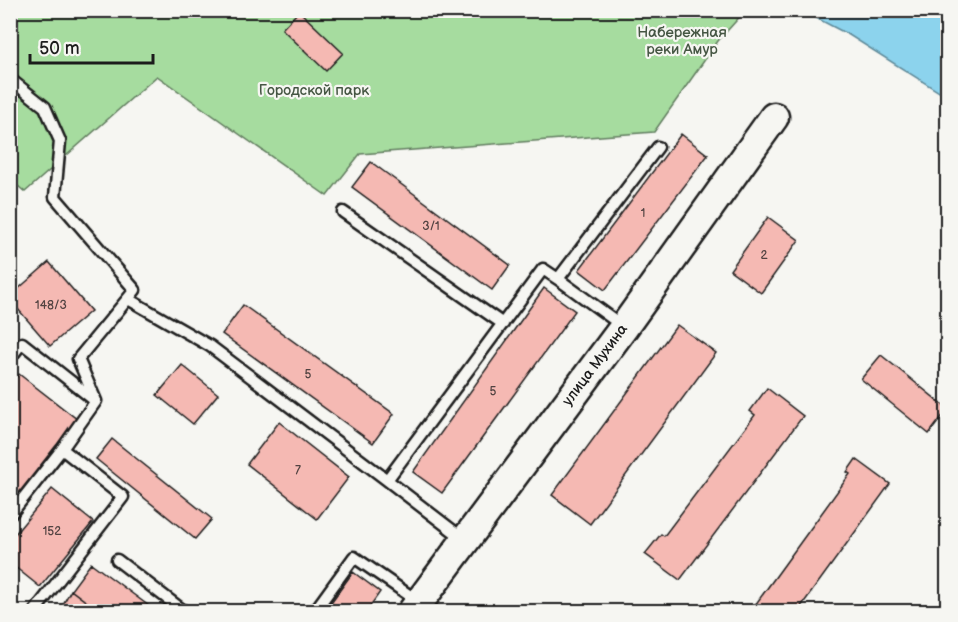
<svg xmlns="http://www.w3.org/2000/svg" width="958" height="622" font-family="'Balsamiq Sans',sans-serif">
<rect width="100%" height="100%" fill="#f6f6f2"/>
<filter id="ink" filterUnits="userSpaceOnUse"><feTurbulence type="fractalNoise" baseFrequency=".0167" numOctaves="2"/><feDisplacementMap in="SourceGraphic" scale="12" xChannelSelector="R" yChannelSelector="G"/><feConvolveMatrix kernelMatrix="1 2 1 2 8 2 1 2 1" color-interpolation-filters="sRGB"/></filter>
<g filter="url(#ink)">
<path fill="#a6dc9f" stroke="#617c5e" stroke-width="1.5" d="M10 11H745L718 41 654 132 360 154 327 196 157 76 25 192 11 180Z"/>
<path fill="#8cd3ed" stroke="#5f8a99" stroke-width="1.5" d="M803 11H947V97L849 35Z"/>
<path fill="#f5b9b3" stroke="#1c1c1c" stroke-width="1.5" d="M299 11 343 53 326 71 282 29Z
M681 134 708 155 605 290 579 270Z
M371 162 510 265 492 290 352 187Z
M768 217 799 240 761 293 730 270Z
M49 262 91 311 50 346 10 300V296Z
M544 288 575 311 442 493 413 472Z
M243 305 394 414 373 443 222 334Z
M677 325 716 353 590 524 552 495Z
M881 355 948 409 929 434 861 379Z
M182 365 218 394 193 424 157 395Z
M19 374 78 420 10 506V385Z
M767 388 803 416 680 580 645 554 661 534 664 536 755 415 750 411Z
M279 422 349 477 317 519 247 464Z
M112 439 212 519 195 539 96 459Z
M856 459 890 484 797 612H750L850 474 847 472Z
M52 489 93 522 40 587 10 563V540Z
M91 563 157 612H100L71 590Z
M353 572 380 592 366 612H324Z
M71 590 100 612H73L63 604Z"/>
<g fill="none" stroke-linecap="round" stroke-linejoin="round">
<g stroke="#1c1c1c" stroke-width="15">
<path id="lane" d="M10 79 45 107 60 141 55 197 135 290 78 359 96 401 62 449
M343 212 503 324
M128 299 210 346 387 480
M624 327 558 279 658 147
M10 358 22 343 93 399
M10 515 62 449 123 497 34 612
M465 540 387 480 543 269 558 279
M117 560 185 612
M314 612 354 557 419 602"/>
</g>
<g stroke="#1c1c1c" stroke-width="33">
<path id="secondary" d="M412 612 624 327 774 117"/>
</g>
<use href="#lane" stroke="#f6f6f2" stroke-width="10"/>
<use href="#secondary" stroke="#f6f6f2" stroke-width="28"/>
</g>
</g>
<g text-anchor="middle" dominant-baseline="central" stroke-width="4.5" stroke-linejoin="round" paint-order="stroke">
<g font-size="12" fill="#524342">
<text x="643" y="213">1</text>
<text x="431" y="226">3/1</text>
<text x="764" y="255">2</text>
<text x="51" y="305">148/3</text>
<text x="308" y="374">5</text>
<text x="493" y="391">5</text>
<text x="298" y="470">7</text>
<text x="52" y="531">152</text>
</g>
<g font-size="15" fill="#455643" stroke="#f6f6f2">
<text x="682" y="32">Набережная<tspan x="682" dy="17">реки Амур</tspan></text>
<text x="314" y="90">Городской парк</text>
</g>
<g font-size="15" fill="#1c1c1c" stroke="#f6f6f2">
<text transform="translate(595 365) rotate(-53)">улица Мухина</text>
</g>
</g>
<rect width="958" height="622" fill="none" stroke="#f6f6f2" stroke-width="36"/>
<rect x="18" y="18" width="922" height="586" fill="none" stroke="#1c1c1c" stroke-width="2" filter="url(#ink)"/>
<path d="M30 54v9h123v-9" fill="none" stroke="#1c1c1c" stroke-width="3"/>
<text x="39" y="54" font-size="18" fill="#1c1c1c" stroke="#f6f6f2" stroke-width="4.5" paint-order="stroke">50 m</text>
</svg>
